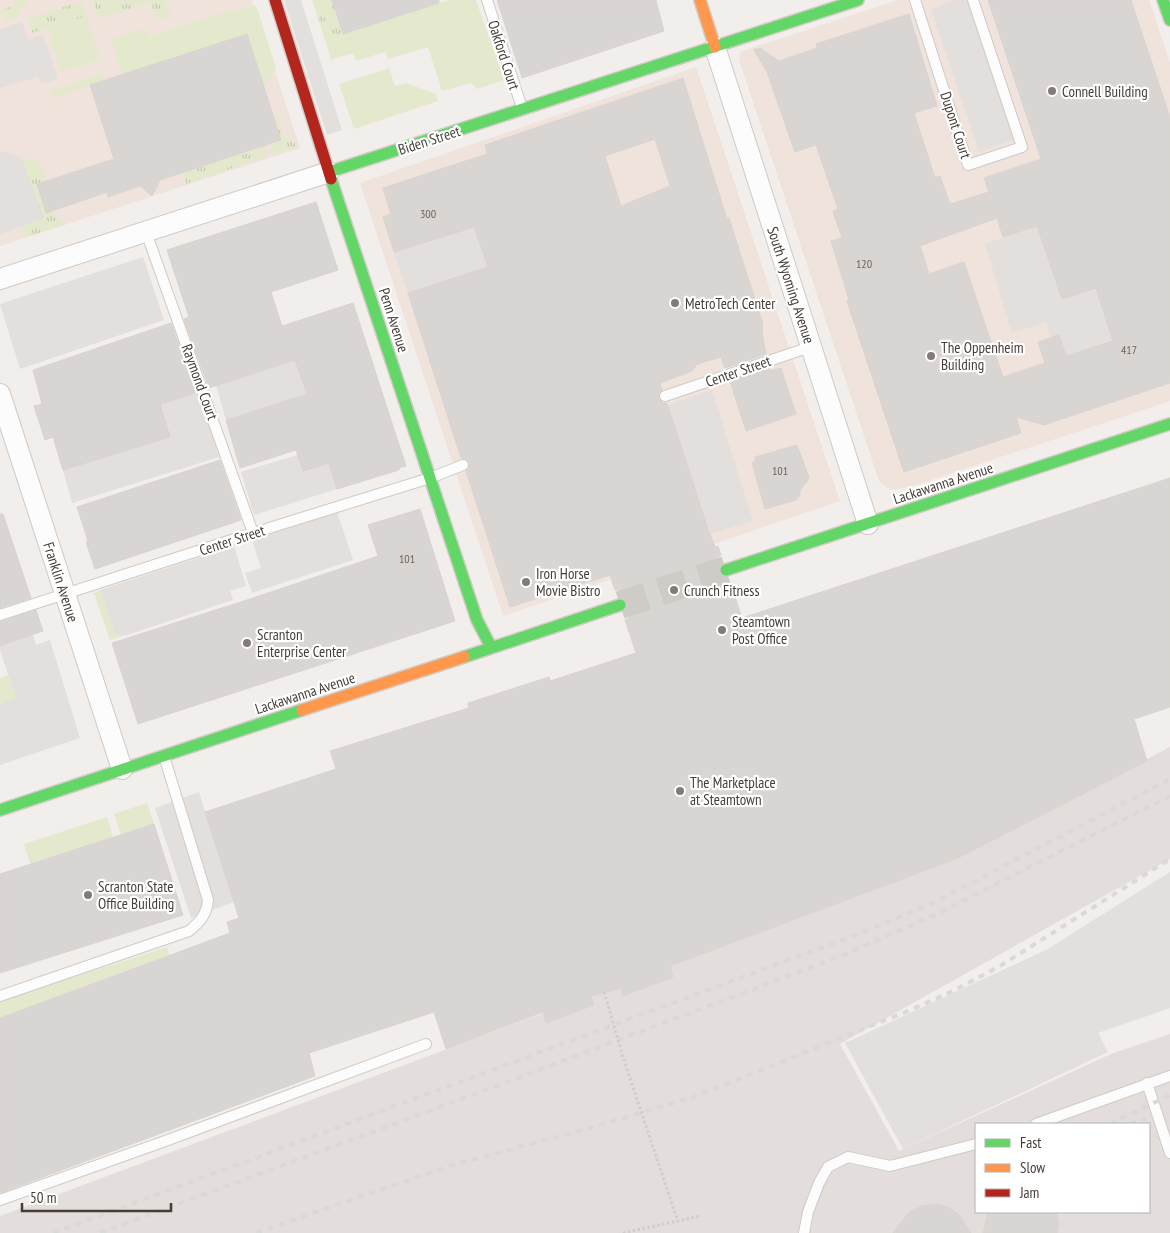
<svg xmlns="http://www.w3.org/2000/svg" width="1170" height="1233" font-family="'PT Sans Narrow',sans-serif">
<defs>
<pattern id="grass-tufts" width="24" height="20" patternUnits="userSpaceOnUse" patternTransform="scale(1.25)"><rect width="24" height="20" fill="#e4e9cd"/><path d="M3 7l-1-3M5 7V3M7 7l1-3M15 17l-1-3M17 17v-4M19 17l1-3" fill="none" stroke="#c5c9b1"/></pattern>
</defs>
<rect width="100%" height="100%" fill="#f1eeeb"/>
<path fill="#f0e3dc" d="M0 0H252L300 148 0 246Z
M898 0H1149L1170 63V401L907 488 891 490 887 488 879 481 739 60 740 52 755 47Z
M696 67 840 501 503 616 360 183Z"/>
<path fill="#e3dedb" fill-rule="evenodd" d="M1170 747V859L840 1044 899 1151 1111 1054 1170 1034V1233H0V1216L956 859ZM976 1124H1149V1212H976Z"/>
<path fill="url(#grass-tufts)" d="M14 0H25L27 7 18 10 20 16 5 22 1 10 15 5Z
M93 0H166L171 16 157 20 151 2 100 19Z
M312 0H332L344 37 326 43Z
M82 1 88 16 32 33 27 19Z
M277 112 285 137 297 145 292 150 288 149 273 155 270 143 281 140 273 114Z
M265 145 268 156 186 184 183 172Z
M21 157 40 162 47 181 37 185 46 213 52 211 65 225 26 237 22 226 43 218Z"/>
<path fill="#e4e9cd" d="M449 0H476L504 80 477 89 471 83 442 91 428 47 388 59 385 52 356 61 353 53 331 60 326 43 344 37 343 34Z
M256 5 276 68 264 88 247 35 122 74 111 40 146 28 149 37 233 9 234 13Z
M86 16 100 59 61 72 47 29Z
M389 68 395 86 406 83 436 94 438 101 354 129 339 84Z
M103 73 106 80 52 98 49 91Z
M100 590 114 632 120 635H127L110 640 94 593Z
M8 675 17 699 0 704V678Z
M147 803 154 824 121 835 114 814Z
M107 817 113 837 30 864 24 844Z
M167 947 169 955 0 1018V1001Z"/>
<path fill="#e3dfdc" d="M284 0H301L342 130 327 135Z
M956 0H967L1014 140 979 152 931 9Z
M22 22 28 40 43 34 58 79 41 84 38 77 0 88V29Z
M0 151 21 157 44 218 0 234Z
M1037 226 1062 299 1096 288 1113 341 1066 356 1059 335 1051 338 1046 322 1012 333 985 244Z
M474 227 488 267 408 293 394 252Z
M143 257 164 320 20 369 0 304Z
M295 360 307 394 226 420 216 385Z
M712 390 753 521 710 534 667 405Z
M199 392 219 457 72 503 63 470 170 437 160 404Z
M298 455 329 463 337 489 254 515 241 472Z
M337 512 353 560 252 593 245 573 261 568 252 540Z
M234 546 246 586 230 591 233 600 127 635H120L114 632 100 590Z
M33 635 36 645 50 640 80 738 0 765V704L16 698 0 650V646Z
M199 792 234 902 191 918 155 808Z
M1170 872V1008L1098 1033 1108 1052 903 1149 845 1043 1046 950Z"/>
<path fill="#d9d5d2" stroke="#d9d4d1" fill-rule="evenodd" d="M332 0H439V3L343 34Z
M497 0H656L664 31 522 78Z
M988 0H1131L1170 117V383L1044 425 1016 417 1021 433 904 472 847 301 849 300 831 241 842 238 833 211 838 209 816 145 795 152 767 72 754 50 760 48 779 61 817 48 816 44 909 14 937 106 914 113 935 178 940 176 950 204 989 192 984 178 1041 159ZM997 218 1003 237 1037 226 1062 299 1096 288 1113 341 1066 356 1059 335 1038 342 1045 363 1003 377 964 262 929 274 920 246Z
M247 34 281 140 160 180 152 196 140 186 108 197 107 192 46 213 37 184 114 159 90 85Z
M683 78 727 219 729 218 763 324 762 332 766 354 725 368 721 357 697 364 692 371 660 383 662 390 658 394 659 399 663 403H667L709 532 715 547 718 546 721 555 715 559 711 566V574L715 581 722 585H731L742 618 1170 478V707L1134 719 1147 761 956 859 670 966 673 977 623 996 621 988 591 996 594 1005 546 1023 543 1012 446 1049 434 1012 309 1053 315 1076 0 1193V1018L230 933 227 922 239 918 205 812 336 769 330 751 469 708 468 703 549 677 550 681 636 653 625 620 631 616 635 609V600L631 594 624 590H615L610 575 510 607 466 471 469 469 470 463 467 459 461 458 408 293 488 267 474 227 394 252 383 217 391 214 383 188 487 154 485 145ZM655 139 670 186 621 206 605 156Z
M316 202 338 270 271 292 282 326 353 303 406 466 399 468V470L337 489 329 463 303 471 296 450 240 468 226 420 307 394 295 360 209 388 184 319 189 317 167 250Z
M171 323 196 393 160 404 170 437 63 470 53 437 45 440 34 406 42 404 33 370Z
M769 368 770 371 781 368 796 414 746 431 730 381Z
M797 445 809 477 807 482 800 490V495L796 500 765 509 752 463 756 461 755 457Z
M220 460 241 520 95 569 86 542 88 541 77 507Z
M420 509 455 621 138 724 112 643 247 600 378 556 368 525Z
M0 514H3L31 598 0 608Z
M36 610 43 631 0 646V622Z
M154 824 183 915 0 973V874Z
M935 1204 949 1207 960 1216 971 1233H893L909 1212 922 1206Z
M988 1212H1056L1059 1225 1057 1233H983Z"/>
<g fill="none" stroke-linecap="round" stroke-linejoin="round">
<path stroke="#cfcbc7" stroke-width="28" stroke-dasharray="28 14" stroke-linecap="butt" d="M620 605 726 570"/>
<g stroke="#cdcac7" stroke-width="12">
<path id="lane" d="M487 0 522 108
M915 0 968 165 1022 147 973 0
M146 232 253 533
M665 396 810 347
M0 615 253 533 430 478 463 465
M0 996 189 931C200 922 207 914 208 900L164 756
M1147 1083 1170 1153
M1036 1124 1170 1076
M0 1200 168 1140 426 1044
M804 1233 808 1212 819 1183 828 1167 848 1157 890 1166 976 1144"/>
</g>
<g stroke="#cdcac7" stroke-width="22">
<path id="street" d="M715 47 868 524
M0 279 329 172
M0 394 122 769"/>
</g>
<g stroke="#d1cbc5" stroke-width="14">
<path id="fast" d="M1163 0 1170 20
M329 172 858 0
M331 179 477 620 491 647
M726 570 1170 424
M464 657 620 605
M0 810 302 710"/>
</g>
<g stroke="#d1cbc5" stroke-width="14">
<path id="slow" d="M700 0 715 47
M302 710 464 657"/>
</g>
<g stroke="#d1cbc5" stroke-width="14">
<path id="jam" d="M275 0 331 179"/>
</g>
<path stroke="#d1cdca" stroke-width="3" stroke-dasharray="2.5 2.5" stroke-linecap="butt" d="M623 1233 700 1216"/>
<use href="#lane" stroke="#fdfcfc" stroke-width="10"/>
<use href="#street" stroke="#fdfcfc" stroke-width="20"/>
<use href="#fast" stroke="#63d668" stroke-width="11"/>
<use href="#slow" stroke="#ff974d" stroke-width="11"/>
<use href="#jam" stroke="#b3261e" stroke-width="11"/>
<path stroke="#d9d9d8" stroke-width="4" stroke-dasharray="6 6" stroke-linecap="butt" d="M1110 1124 1170 1095
M1130 1124 1146 1119
M53 1233 864 932 935 902 1170 779
M100 1233 467 1097 841 956 939 913 1170 796
M256 1233 449 1166 587 1129 694 1097 908 1011 953 991 1000 966 1170 859"/>
<path stroke="#d1cdca" stroke-width="3" stroke-dasharray="2.5 2.5" stroke-linecap="butt" d="M604 992 623 1057 678 1222"/>
</g>
<g fill="#827b77" stroke="#fff" stroke-width="2">
<circle cx="1052" cy="91" r="5"/>
<circle cx="675" cy="303" r="5"/>
<circle cx="931" cy="356" r="5"/>
<circle cx="526" cy="582" r="5"/>
<circle cx="674" cy="590" r="5"/>
<circle cx="722" cy="630" r="5"/>
<circle cx="247" cy="643" r="5"/>
<circle cx="680" cy="791" r="5"/>
<circle cx="88" cy="895" r="5"/>
</g>
<g text-anchor="middle" dominant-baseline="central" stroke-width="4.5" stroke-linejoin="round" paint-order="stroke">
<g font-size="12" fill="#6d6460">
<text x="428" y="213">300</text>
<text x="864" y="263">120</text>
<text x="1129" y="349">417</text>
<text x="780" y="470">101</text>
<text x="407" y="558">101</text>
</g>
<g font-size="15" fill="#473d38" stroke="#fff">
<text transform="translate(504 55) rotate(72)">Oakford Court</text>
<text transform="translate(956 125) rotate(72)">Dupont Court</text>
<text transform="translate(429 140) rotate(-18)">Biden Street</text>
<text transform="translate(791 285) rotate(72)">South Wyoming Avenue</text>
<text transform="translate(394 320) rotate(72)">Penn Avenue</text>
<text transform="translate(738 371) rotate(-19)">Center Street</text>
<text transform="translate(200 382) rotate(70)">Raymond Court</text>
<text transform="translate(943 483) rotate(-18)">Lackawanna Avenue</text>
<text transform="translate(232 540) rotate(-18)">Center Street</text>
<text transform="translate(61 582) rotate(72)">Franklin Avenue</text>
<text transform="translate(305 693) rotate(-18)">Lackawanna Avenue</text>
</g>
<g font-size="15" fill="#473d38" stroke="#fff" text-anchor="start">
<text x="1062" y="91">Connell Building</text>
<text x="685" y="303">MetroTech Center</text>
<text x="941" y="347">The Oppenheim<tspan x="941" dy="17">Building</tspan></text>
<text x="536" y="573">Iron Horse<tspan x="536" dy="17">Movie Bistro</tspan></text>
<text x="684" y="590">Crunch Fitness</text>
<text x="732" y="621">Steamtown<tspan x="732" dy="17">Post Office</tspan></text>
<text x="257" y="634">Scranton<tspan x="257" dy="17">Enterprise Center</tspan></text>
<text x="690" y="782">The Marketplace<tspan x="690" dy="17">at Steamtown</tspan></text>
<text x="98" y="886">Scranton State<tspan x="98" dy="17">Office Building</tspan></text>
</g>
</g>
<rect x="975" y="1123" width="175" height="90" fill="#ffffff" stroke="#b5b1af"/>
<rect x="985" y="1139" width="25" height="8" fill="#63d668" stroke="#b5b1af"/>
<text x="1020" y="1148" font-size="15" fill="#473d38">Fast</text>
<rect x="985" y="1164" width="25" height="8" fill="#ff974d" stroke="#b5b1af"/>
<text x="1020" y="1173" font-size="15" fill="#473d38">Slow</text>
<rect x="985" y="1189" width="25" height="8" fill="#b3261e" stroke="#b5b1af"/>
<text x="1020" y="1198" font-size="15" fill="#473d38">Jam</text>
<path d="M22 1203v8h149v-8" fill="none" stroke="#473d38" stroke-width="2.5"/>
<text x="30" y="1203" font-size="15" fill="#473d38" stroke="#ffffff" stroke-width="4" paint-order="stroke">50 m</text>
</svg>
